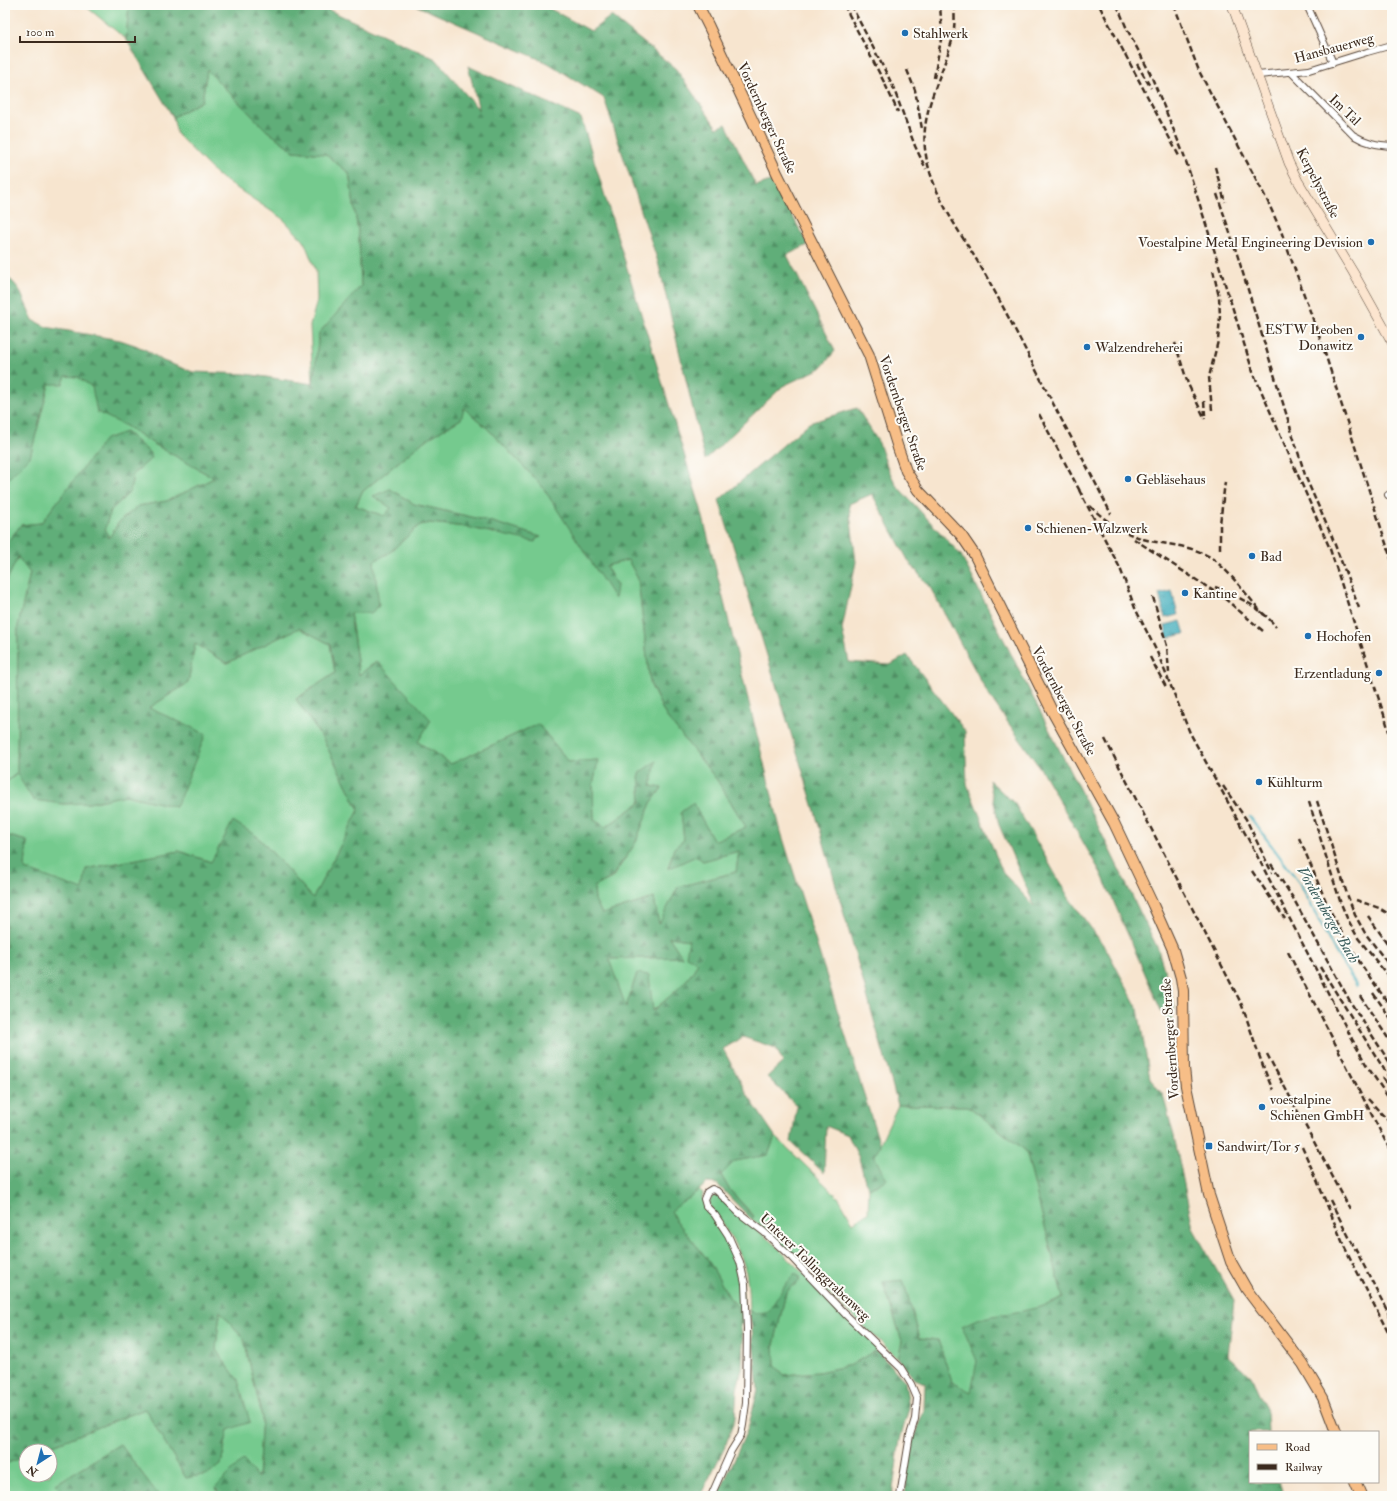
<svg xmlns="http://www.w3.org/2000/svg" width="1397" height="1501" font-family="'IM FELL Double Pica',serif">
<defs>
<pattern id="forest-firs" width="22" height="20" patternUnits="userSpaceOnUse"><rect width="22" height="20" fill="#60ae79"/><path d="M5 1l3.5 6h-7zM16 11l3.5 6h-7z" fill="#508e63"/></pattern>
<pattern id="water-ripples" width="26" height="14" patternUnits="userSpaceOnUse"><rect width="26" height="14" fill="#3baaba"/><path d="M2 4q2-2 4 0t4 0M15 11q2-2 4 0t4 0" fill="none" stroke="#338b97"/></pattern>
</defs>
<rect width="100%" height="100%" fill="#fdfcf7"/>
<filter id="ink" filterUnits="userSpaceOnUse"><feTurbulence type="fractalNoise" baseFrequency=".025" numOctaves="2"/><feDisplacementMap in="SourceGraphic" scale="8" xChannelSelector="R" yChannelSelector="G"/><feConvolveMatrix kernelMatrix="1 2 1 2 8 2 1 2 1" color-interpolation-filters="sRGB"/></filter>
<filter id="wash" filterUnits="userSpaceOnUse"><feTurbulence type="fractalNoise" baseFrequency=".012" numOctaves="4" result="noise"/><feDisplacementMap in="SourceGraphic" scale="16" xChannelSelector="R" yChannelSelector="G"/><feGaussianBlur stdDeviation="0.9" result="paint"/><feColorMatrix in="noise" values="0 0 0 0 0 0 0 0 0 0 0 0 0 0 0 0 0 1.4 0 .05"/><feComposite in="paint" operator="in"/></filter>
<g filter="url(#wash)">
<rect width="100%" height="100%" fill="#f7e5cf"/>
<path fill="#75ca8e" stroke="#587a56" d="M84 5H129L126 39Z
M207 70 266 130 294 151 325 154 349 173 359 238 361 286 319 333 313 384 310 326 317 300 316 271 304 241 283 219 217 175 177 134 173 117 202 101Z
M66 376 78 377 92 387 126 426 154 444 214 478 167 501 138 506 119 522 109 538 105 528 111 510 130 492 133 474 151 458 149 452 126 432 105 440 41 523 21 525 5 545V482L30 457 49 384Z
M463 407 487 428 542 486 563 517 617 586 606 566 628 560 638 579 650 684 666 716 717 780 746 827 714 841 693 804 681 812 684 840 674 848 668 868 696 856 703 861 739 851 736 872 678 887 659 925 654 898 602 914 595 900 594 887 612 878 635 844 651 803 662 788 651 786 639 773 641 802 606 827 594 820 593 786 598 760 569 762 538 724 451 764 418 742 377 661 359 675 350 612 371 613 374 561 389 553 420 525 430 523 466 527 535 541 536 539 540 537 489 521 414 504 390 489 391 509 384 516 356 506 362 492 424 441 461 419Z
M18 557 30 573 18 626 17 773 63 804 89 803 126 795 176 807 149 708 188 683 195 644 227 663 299 628 330 644 335 673 296 699 324 741 359 810 313 898 258 837 211 862 179 851 86 869 84 891 25 869 27 841 5 835V584Z
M669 937 689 940 698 962C689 983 669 997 652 1011L637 973 626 1008 608 959 682 957Z
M898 1105 968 1106 1026 1151 1063 1298 1045 1306 1028 1310 977 1361 972 1393 952 1382 938 1340 920 1338 903 1280 883 1283 902 1341 898 1358 832 1297 814 1275 773 1235 751 1219 754 1216 729 1189 721 1175 735 1161 768 1155 775 1136 839 1198 853 1223 868 1213 869 1188 878 1185 874 1156Z
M699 1190 703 1193 702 1198C714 1217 729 1237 736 1260 743 1280 743 1302 745 1324H740L737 1306 729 1297 708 1260 675 1219 670 1211Z
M717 1195 775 1245 876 1346V1350L851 1365 819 1372 784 1375 775 1365 774 1345 786 1292 799 1281V1276L768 1312 756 1313 749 1311C748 1295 749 1278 743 1262 736 1242 722 1225 710 1207L709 1201 713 1196Z
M220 1310 244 1339 262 1417 258 1479 216 1487 219 1496H159L120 1444 56 1484 64 1496H5V1464L26 1456V1475H50V1451H38L145 1409 186 1478 221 1465 238 1380 216 1350Z"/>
<path fill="url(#forest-firs)" stroke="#4e6c4c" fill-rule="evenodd" d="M129 5H318L436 59 479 110 468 66 581 118 701 509 781 832 880 1145 874 1156 886 1179 878 1185 869 1188 865 1181 859 1158 848 1135 826 1126 824 1173 791 1142 797 1106 767 1077 783 1062 776 1048 743 1037 723 1049 748 1096 775 1136 768 1155 735 1161 721 1175 729 1189 754 1217 751 1219 717 1184 707 1183 699 1190 671 1211 675 1219 708 1260 729 1297 737 1306 743 1340 742 1369 737 1389 735 1418 725 1447 700 1496H219L216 1487 243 1460 258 1478 262 1417 244 1339 220 1311 216 1350 238 1380 250 1422 228 1430 221 1465 209 1474 186 1478 145 1409 38 1451H26V1456L5 1464V835L27 841 25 869 83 890 86 869 179 851 211 862 233 821 258 837 313 898 359 810 324 741 296 699 335 673 330 644 299 628 227 663 195 644 188 683 149 708 206 734 176 807 126 795 89 803 63 804 33 800 17 774 5 783 17 773 18 626 30 573 18 557 5 584V545L21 525 41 523 105 439 126 432 149 452 152 458 133 474 130 492 111 510 105 528 109 538 119 522 138 506 167 501 214 478 154 444 126 426 97 412 92 387 78 377 66 376 63 384H49L30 457 5 482V276L12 281 19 289 33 320 46 327 120 340 135 345 148 351 163 361 193 372 246 374 313 384 319 333 361 286 359 238 349 173 325 154 294 151 266 130 207 70 202 101 173 117 126 39ZM464 408 487 428 542 486 615 599 617 586 606 566 628 560 638 579 650 683 666 716 717 780 746 827 714 841 693 803 681 812 684 840 674 848 668 869 696 856 703 861 739 851 736 872 678 887 659 924 654 898 602 914 595 900 594 887 611 878 635 844 651 803 662 788 651 786 656 761 639 773 641 802 606 827 594 820 593 786 598 760 569 762 538 724 451 764 418 742 431 720 377 661 359 675 350 613H371L379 606 374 561 389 553 420 525 430 523 466 527 535 542 536 539 541 537 489 521 414 504 390 489 373 496 391 508 384 516 356 506 362 492 424 441 461 419ZM669 937 689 940 686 956 698 962C689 983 669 996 653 1011L649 975 637 973 626 1007 609 959 682 957Z
M415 5H543L591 31 611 16 676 69 717 128 726 124 756 186 773 180 808 245 787 255 835 351 821 368 783 386 705 460 658 262 604 98 548 63Z
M857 408 879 443 887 466 896 485 961 555 1097 824 1158 949 1175 1007 1171 1020 1163 1015 1102 875 1042 771 988 694 931 589 909 562 872 494 849 504 856 562 842 629 849 662 890 665 907 655 965 731 967 784 1003 873 1035 907 999 825 989 780 1015 804 1069 898 1107 950 1138 1009 1150 1079 1163 1095 1174 1136 1193 1228 1234 1301 1228 1356 1251 1376 1267 1411 1268 1432H1250V1482H1280L1283 1490 1273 1496H905L907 1474 913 1439 924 1410 925 1383 914 1379 898 1358 902 1341 883 1282 903 1280 920 1338 938 1340 952 1382 971 1392 977 1361 962 1326C967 1324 973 1320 978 1319 1007 1312 1036 1312 1063 1298L1026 1151 968 1106 898 1105 814 808 719 500 809 423Z
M795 1274 799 1276V1281L786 1292 774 1345 775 1365 784 1375 819 1372 851 1365 876 1350 905 1381 909 1408 900 1440 892 1496H718L748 1428 758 1389 752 1329 749 1311 756 1313 768 1312 786 1284Z
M120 1444 159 1496H64L56 1484Z"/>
<path fill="url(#water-ripples)" stroke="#3b6a6c" d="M1172 591 1178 615 1165 618 1159 594Z
M1181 621 1185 634 1167 638 1165 625Z"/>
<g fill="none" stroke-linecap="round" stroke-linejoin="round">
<path stroke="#3baaba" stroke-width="2.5" d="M1250 817 1301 885 1333 948 1357 986"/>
</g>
</g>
<g filter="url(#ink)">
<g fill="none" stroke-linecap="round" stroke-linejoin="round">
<g stroke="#574639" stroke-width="8">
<path id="street" d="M1307 5 1333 63
M1291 72 1353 135C1366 143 1377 145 1392 146
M1258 75 1309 70 1367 52 1392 45
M1388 495 1392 493
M711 1496 731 1451 741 1435 743 1425 746 1403 747 1329 745 1284 740 1262 728 1235 715 1215 706 1206 704 1199 707 1192 712 1189 717 1191 738 1212 764 1232 791 1257 845 1314 901 1368 911 1384 917 1398 915 1419 910 1435 900 1496"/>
</g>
<g stroke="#574639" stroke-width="10">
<path id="secondary" d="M1232 5 1289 163 1298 181 1353 272 1392 342"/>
</g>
<g stroke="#574639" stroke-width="12">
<path id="primary" d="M698 5 709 27 778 175 869 355 898 448 906 471 918 490 961 535 974 554 1052 711 1114 823 1153 905 1173 950 1181 978 1183 991 1184 1068 1186 1086 1209 1195 1231 1262 1247 1290 1303 1364 1323 1398 1336 1432
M1355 1482 1361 1496"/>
</g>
<use href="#street" stroke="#fff" stroke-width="6"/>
<use href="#secondary" stroke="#fce5cf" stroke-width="9"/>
<use href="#primary" stroke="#f7be87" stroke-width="10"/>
<path stroke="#3b2a1e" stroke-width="2.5" stroke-dasharray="6 3" stroke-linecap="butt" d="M844 5 885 84 898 112
M851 5 892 84 915 146 926 169
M954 5C955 19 955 33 950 47 940 80 921 112 925 149 931 198 966 239 989 281 1013 325 1036 370 1059 415 1077 448 1095 481 1111 514
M1117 5 1127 29 1150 73 1184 155 1253 372 1330 549 1386 721 1392 742
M1174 5 1199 71 1267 200 1281 231 1323 347 1392 562
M1100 7 1179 156
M1137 64 1151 88
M907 70 915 90 922 129
M934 78 942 34 940 5
M1215 167 1225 202
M1217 194 1237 254 1306 478 1332 537 1359 608
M1175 343 1188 384 1205 419
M1204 401 1205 415
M1212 410 1209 377 1218 341 1220 316 1219 297 1213 270
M1039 414 1082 495
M1079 490 1120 568 1135 608 1157 652 1190 733 1252 846 1352 1039 1367 1066 1392 1103
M1090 506C1107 523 1128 536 1151 541 1171 545 1192 546 1210 557 1230 571 1248 597 1264 615
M1134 539 1224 598 1263 631
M1220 549V524L1225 482
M1215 587C1237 596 1261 607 1276 627
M1153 597 1167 646 1169 673
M1150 657 1166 687
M1105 739 1241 1003C1252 1032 1260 1062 1273 1090
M1223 786 1246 819 1272 873
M1317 801 1347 894 1355 915 1365 933 1392 969
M1309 802 1340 901 1347 918 1358 938 1392 981
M1299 838C1314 871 1326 906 1344 937 1358 961 1375 985 1392 1008
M1271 864 1293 898 1351 1003 1392 1066
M1252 871 1285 919
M1356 900 1379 908 1392 916
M1368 916 1392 950
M1288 952 1392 1154
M1320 967 1392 1082
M1373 993 1392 1020
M1360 996 1392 1044
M1267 1054 1350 1209
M1382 1078 1392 1091
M1368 1099 1392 1125
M1302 1147 1316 1178 1344 1246 1392 1340
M1330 1200 1392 1320"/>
</g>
</g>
<g fill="#1f6fb2" stroke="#fdfcf7" stroke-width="1.5">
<circle cx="905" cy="33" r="4"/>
<circle cx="1371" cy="242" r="4"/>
<circle cx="1361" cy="337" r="4"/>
<circle cx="1087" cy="347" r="4"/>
<circle cx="1128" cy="479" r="4"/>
<circle cx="1028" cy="528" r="4"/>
<circle cx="1252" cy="556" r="4"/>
<circle cx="1185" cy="593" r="4"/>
<circle cx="1308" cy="636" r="4"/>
<circle cx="1379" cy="673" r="4"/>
<circle cx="1259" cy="782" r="4"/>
<circle cx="1262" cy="1107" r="4"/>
<rect x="1205" y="1142" width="8" height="8" rx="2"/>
</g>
<g text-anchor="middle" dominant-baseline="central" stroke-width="4" stroke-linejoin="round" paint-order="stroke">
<g font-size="14" fill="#3b2a1e" stroke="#fdfcf7" text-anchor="start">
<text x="913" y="33">Stahlwerk</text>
<text x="1363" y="242" text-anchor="end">Voestalpine Metal Engineering Devision</text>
<text x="1353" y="329" text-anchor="end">ESTW Leoben<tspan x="1353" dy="16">Donawitz</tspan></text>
<text x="1095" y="347">Walzendreherei</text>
<text x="1136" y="479">Gebläsehaus</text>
<text x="1036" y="528">Schienen-Walzwerk</text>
<text x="1260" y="556">Bad</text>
<text x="1193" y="593">Kantine</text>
<text x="1316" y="636">Hochofen</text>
<text x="1371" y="673" text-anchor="end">Erzentladung</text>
<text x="1267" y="782">Kühlturm</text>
<text x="1270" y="1099">voestalpine<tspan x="1270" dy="16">Schienen GmbH</tspan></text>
<text x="1217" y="1146">Sandwirt/Tor 5</text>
</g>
<g font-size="14" fill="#3b2a1e" stroke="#fdfcf7">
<text transform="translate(1334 48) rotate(-15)">Hansbauerweg</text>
<text transform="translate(1345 110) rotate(44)">Im Tal</text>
<text transform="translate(767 118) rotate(65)">Vordernberger Straße</text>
<text transform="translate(1318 183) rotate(62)">Kerpelystraße</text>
<text transform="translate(903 413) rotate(71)">Vordernberger Straße</text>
<text transform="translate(1064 701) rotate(62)">Vordernberger Straße</text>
<text transform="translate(1170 1039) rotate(-94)">Vordernberger Straße</text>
<text transform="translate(815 1267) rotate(44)">Unterer Tollinggrabenweg</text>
</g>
<g font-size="15" font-style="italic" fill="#3b5d5c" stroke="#fdfcf7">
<text transform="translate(1328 915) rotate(60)">Vordernberger Bach</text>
</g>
</g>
<rect width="1397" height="1501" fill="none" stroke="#fdfcf7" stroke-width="20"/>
<rect x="1249" y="1431" width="130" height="52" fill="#fdfcf7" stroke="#afa8a0"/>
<rect x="1257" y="1444" width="20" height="6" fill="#f7be87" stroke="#afa8a0"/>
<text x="1285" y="1451" font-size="12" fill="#3b2a1e">Road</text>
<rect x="1257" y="1464" width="20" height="6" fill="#3b2a1e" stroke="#afa8a0"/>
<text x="1285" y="1471" font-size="12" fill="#3b2a1e">Railway</text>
<g transform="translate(38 1463) rotate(216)"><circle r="19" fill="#fdfcf7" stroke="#afa8a0"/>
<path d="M0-3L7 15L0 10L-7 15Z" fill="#1f6fb2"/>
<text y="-6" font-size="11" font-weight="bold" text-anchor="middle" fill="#3b2a1e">N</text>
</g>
<path d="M20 36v6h115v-6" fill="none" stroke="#3b2a1e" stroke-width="2"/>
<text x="26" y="36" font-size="12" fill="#3b2a1e" stroke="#fdfcf7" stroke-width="3" paint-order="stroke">100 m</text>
</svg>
